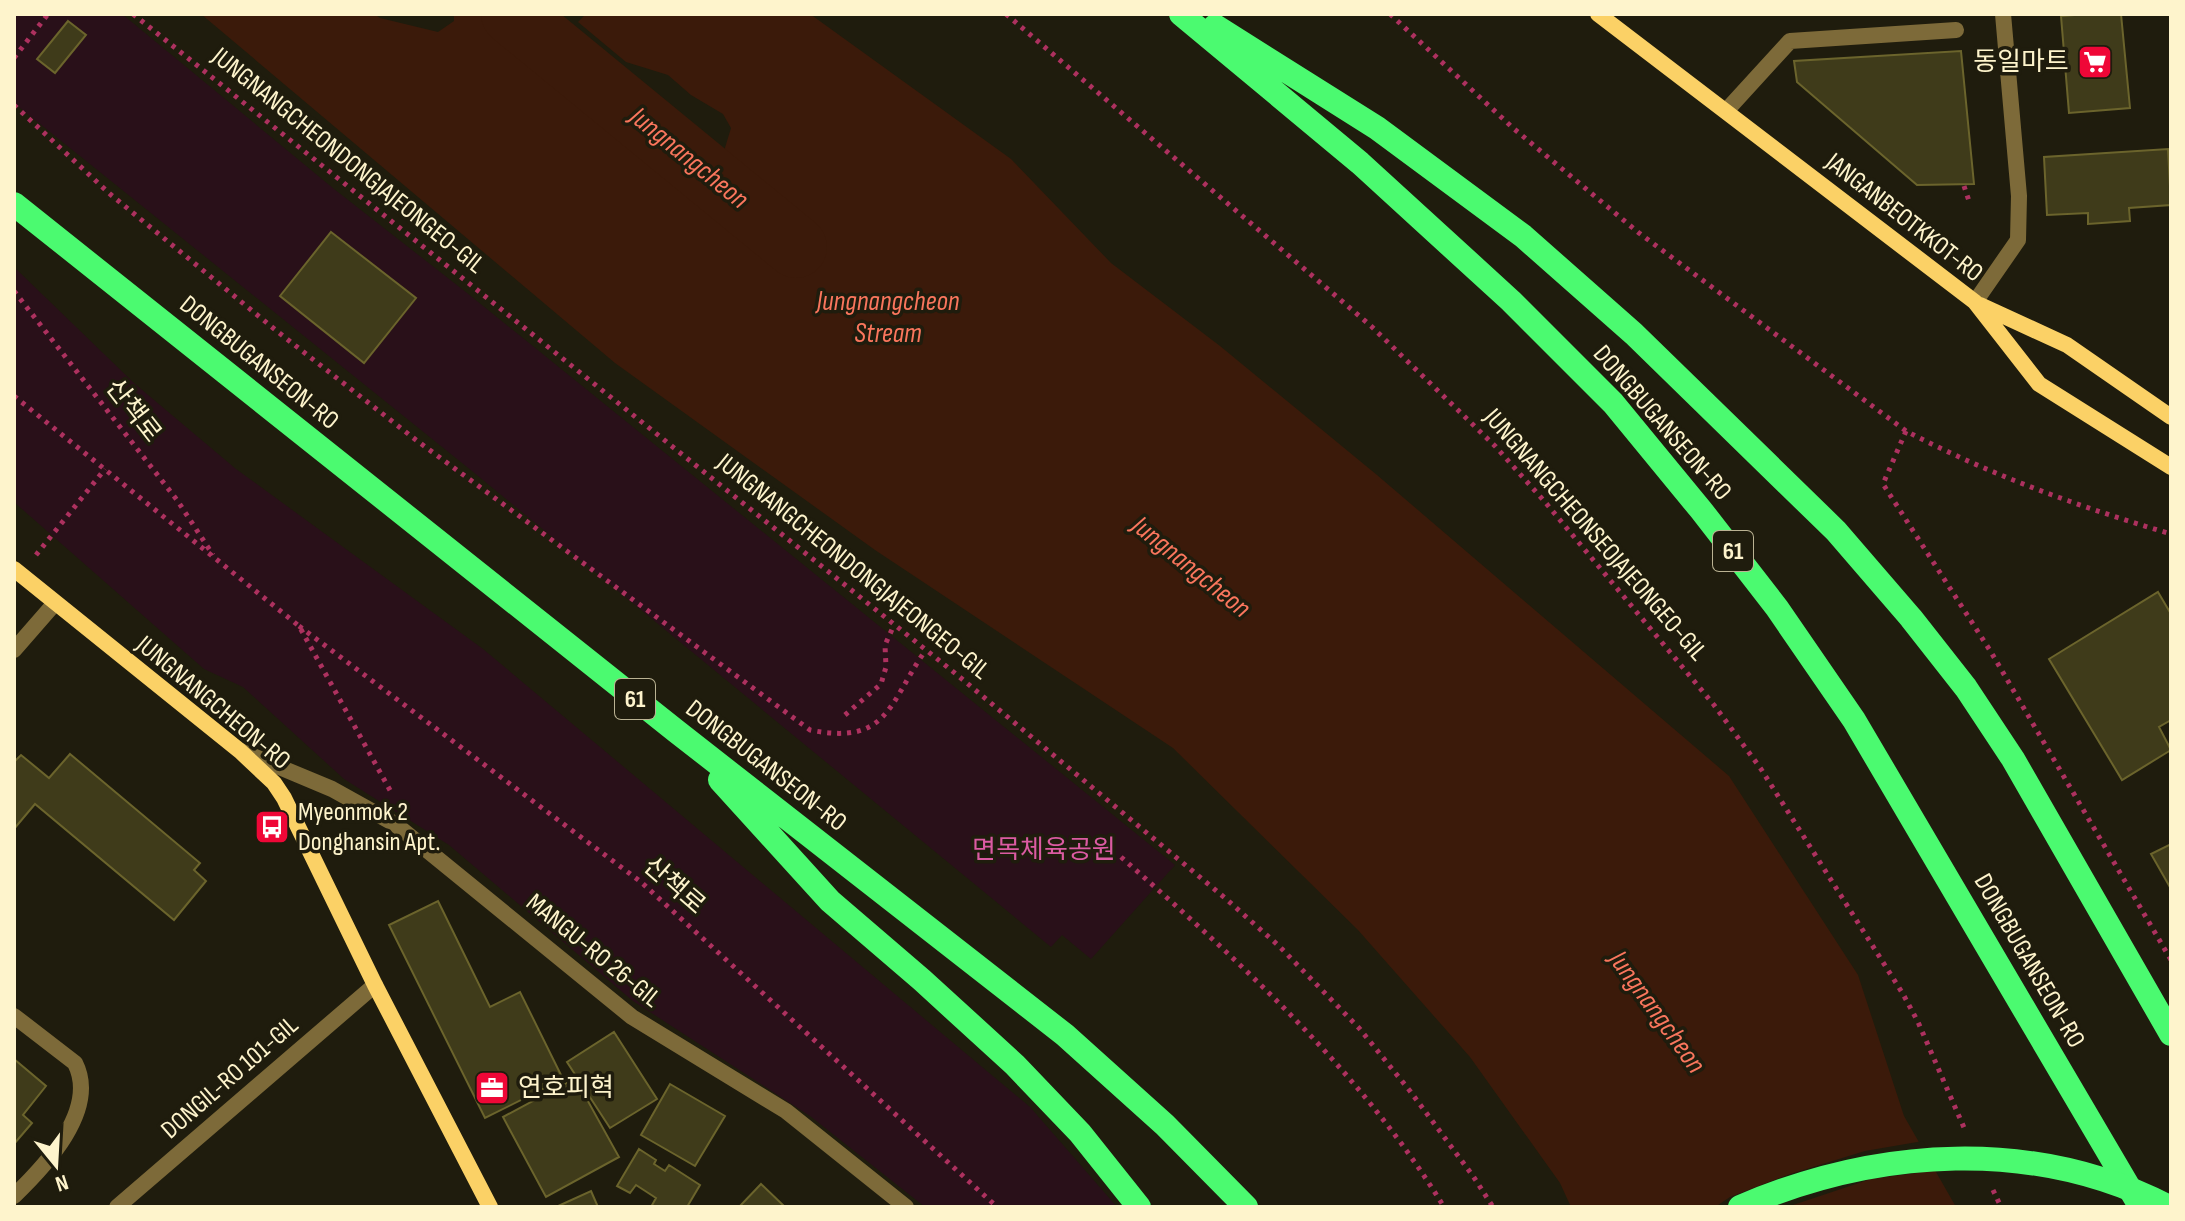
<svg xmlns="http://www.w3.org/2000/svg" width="2185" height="1221" font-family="'Sofia Sans Condensed','Noto Sans KR',sans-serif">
<rect width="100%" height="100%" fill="#1f1c0d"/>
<path fill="#291019" d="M14 14H122L334 189 467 293 1175 865 1091 959 1062 935 1051 947 472 471 14 103Z
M14 267 135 384 236 469 483 649 982 1067 1030 1107 1117 1207H925L810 1116 633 1001 449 845 344 779 243 687 204 669 14 502Z"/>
<path fill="#3b1a0a" d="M201 14H374L380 18 438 32 454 21V14H547L556 19 561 34 573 49 607 78 624 101 661 139 658 141 673 164 694 173 729 198 735 187 715 160 724 151 731 128 723 114 691 95 668 75 626 62 578 22 586 14H810L1011 159 1111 263 1220 346 1377 475 1729 776 1858 975 1904 1116 1956 1207H1571L1560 1183 1470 1057 1358 930 1173 748 875 550 615 363Z"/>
<path fill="#1f1c0d" d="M1923 1141 1939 1170 1871 1179 1787 1207H1715L1730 1197 1790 1174 1865 1151Z"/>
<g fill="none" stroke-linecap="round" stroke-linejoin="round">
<path stroke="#3b1a0a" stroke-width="62" d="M512 14 796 247"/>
</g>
<path fill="#3f3b1a" stroke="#6b642c" stroke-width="2" d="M2088 14H2121L2130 108 2069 113 2061 16Z
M68 21 86 35 55 73 37 59Z
M1961 51 1974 184 1917 185 1797 82 1794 61Z
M2168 149 2171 205 2129 208 2130 221 2088 224V213L2047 215 2044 157Z
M331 232 416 298 364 363 280 296Z
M2158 592 2171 614V720L2159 727 2171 750 2122 780 2049 659Z
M70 754 200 863 194 870 206 881 174 920 35 804 14 829V762L21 755 49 778Z
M2171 844V889L2151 854Z
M438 901 490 1007 520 992 563 1079 485 1118 389 925Z
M614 1032 657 1099 610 1128 567 1062Z
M14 1059 46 1086 23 1115 32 1123 14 1144Z
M568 1082 572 1089 579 1085 619 1157 546 1197 503 1117Z
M670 1084 725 1116 695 1166 641 1135Z
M639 1149 656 1160 654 1164 665 1171 669 1165 700 1185 687 1207H651L656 1198 636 1185 630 1193 617 1186Z
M761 1184 785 1207H739Z
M591 1191 598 1207H556Z"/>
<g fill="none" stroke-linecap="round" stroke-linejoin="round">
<path stroke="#ad315f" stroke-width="5" stroke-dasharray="4 6" stroke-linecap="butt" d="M133 14 956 674 1225 898 1279 946 1359 1028 1410 1091 1473 1176 1493 1207
M1006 14 1371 326 1495 446 1545 502 1714 705 1761 769 1903 994 1918 1022 1965 1130
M1390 14 1513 128 1639 233 1906 431C1990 475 2080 507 2171 534
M14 58 48 14
M14 105 110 194 278 332 416 440 810 730C888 746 889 703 925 651
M1964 186 1970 204
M14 291 177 500 213 555
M14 396 299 626 391 792
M1906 431 1883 484 1991 652 2171 960
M36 555 105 469
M299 626 641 882 997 1207
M845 715 881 684 886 667 885 645 894 625
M1121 857C1240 962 1361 1071 1444 1207
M1993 1190 2001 1207"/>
<path stroke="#7d6a39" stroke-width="16" d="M1726 111 1790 41 1956 30
M14 650 55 603
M14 1016 75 1063C99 1110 45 1166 14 1196"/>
<path stroke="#7d6a39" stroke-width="16" d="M1975 302 2018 240 2019 196 2003 14
M241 751 332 789 395 824 632 1017 786 1111 906 1207
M117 1207 375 985"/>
<path stroke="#fbd166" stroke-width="16" d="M1598 14 1975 302 2039 384 2171 467
M1980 305 2067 345 2171 417
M14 569 240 751 274 783 284 798 375 985 490 1207"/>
<path stroke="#4bfa70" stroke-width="24" d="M1181 14 1360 163 1511 301 1613 403 1701 510 1777 608 1854 720 2137 1201
M1215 26 1377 128 1523 236 1634 334 1836 531 1911 618 1966 688 2013 759 2171 1034
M14 204 676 731 1065 1035 1165 1125 1246 1207
M720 780 830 901 922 980 1015 1065 1080 1133 1139 1207"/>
<path stroke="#4bfa70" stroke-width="24" d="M1740 1207C1877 1148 2034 1137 2169 1207"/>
</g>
<defs>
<g id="supermarket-square" transform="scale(1.8)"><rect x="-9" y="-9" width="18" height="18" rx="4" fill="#ef0737" stroke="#1f1c0d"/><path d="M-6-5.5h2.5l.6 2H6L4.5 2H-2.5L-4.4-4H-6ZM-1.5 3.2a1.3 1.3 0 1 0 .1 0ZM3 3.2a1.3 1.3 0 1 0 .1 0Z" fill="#fff"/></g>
<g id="bus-square" transform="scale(1.8)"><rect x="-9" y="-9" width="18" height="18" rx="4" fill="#ef0737" stroke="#1f1c0d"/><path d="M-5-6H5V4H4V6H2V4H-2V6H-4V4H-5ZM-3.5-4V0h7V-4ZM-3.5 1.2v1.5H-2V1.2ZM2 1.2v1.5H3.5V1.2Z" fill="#fff"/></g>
<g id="office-square" transform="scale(1.8)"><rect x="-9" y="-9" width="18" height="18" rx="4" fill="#ef0737" stroke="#1f1c0d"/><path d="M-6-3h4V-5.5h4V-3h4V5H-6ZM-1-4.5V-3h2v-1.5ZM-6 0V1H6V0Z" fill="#fff"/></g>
</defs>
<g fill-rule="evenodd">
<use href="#supermarket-square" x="2095" y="62"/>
<use href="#bus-square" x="272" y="827"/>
<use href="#office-square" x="492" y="1088"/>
</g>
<g text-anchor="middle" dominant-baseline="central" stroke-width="7" stroke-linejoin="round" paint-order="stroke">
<g fill="#1f1c0d" stroke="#bbb393" stroke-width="2">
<rect x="1713" y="531" width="40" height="40" rx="6"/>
<rect x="615" y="679" width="40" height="40" rx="6"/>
</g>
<g font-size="24" font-weight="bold" fill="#fef4cc">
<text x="1733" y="551">61</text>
<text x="635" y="699">61</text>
</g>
<g font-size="26" fill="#fef4cc" stroke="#1f1c0d" text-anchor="start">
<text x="2069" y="62" text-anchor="end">동일마트</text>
<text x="298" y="812">Myeonmok 2<tspan x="298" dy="30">Donghansin Apt.</tspan></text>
<text x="518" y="1088">연호피혁</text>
</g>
<g font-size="26" fill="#fef4cc" stroke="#1f1c0d">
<text transform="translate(348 161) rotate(39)">JUNGNANGCHEONDONGJAJEONGEO-GIL</text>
<text transform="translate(1904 218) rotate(38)">JANGANBEOTKKOT-RO</text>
<text transform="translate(259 363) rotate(39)">DONGBUGANSEON-RO</text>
<text transform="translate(133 411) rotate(52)">산책로</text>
<text transform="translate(1662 423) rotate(49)">DONGBUGANSEON-RO</text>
<text transform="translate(1595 535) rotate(49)">JUNGNANGCHEONSEOJAJEONGEO-GIL</text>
<text transform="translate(853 567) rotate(39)">JUNGNANGCHEONDONGJAJEONGEO-GIL</text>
<text transform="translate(213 703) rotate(40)">JUNGNANGCHEON-RO</text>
<text transform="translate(766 766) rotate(38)">DONGBUGANSEON-RO</text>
<text transform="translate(674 886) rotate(41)">산책로</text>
<text transform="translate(593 951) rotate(39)">MANGU-RO 26-GIL</text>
<text transform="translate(2029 961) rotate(60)">DONGBUGANSEON-RO</text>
<text transform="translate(230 1078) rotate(-41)">DONGIL-RO 101-GIL</text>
</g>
<g font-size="26" fill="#db5ba2" stroke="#1f1c0d">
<text x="1044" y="850">면목체육공원</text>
</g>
<g font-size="28" font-style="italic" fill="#fa765d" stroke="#1f1c0d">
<text transform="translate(689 158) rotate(39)">Jungnangcheon</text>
<text x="888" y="301">Jungnangcheon<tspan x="888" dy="32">Stream</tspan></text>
<text transform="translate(1191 567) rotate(39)">Jungnangcheon</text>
<text transform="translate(1657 1012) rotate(54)">Jungnangcheon</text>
</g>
</g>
<rect width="2185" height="1221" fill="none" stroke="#fef4cc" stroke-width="32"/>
<g transform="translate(56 1165) rotate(162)" stroke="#1f1c0d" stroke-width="6" paint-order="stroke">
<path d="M0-6L14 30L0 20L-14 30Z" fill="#fef4cc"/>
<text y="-12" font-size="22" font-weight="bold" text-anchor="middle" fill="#fef4cc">N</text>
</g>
</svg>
